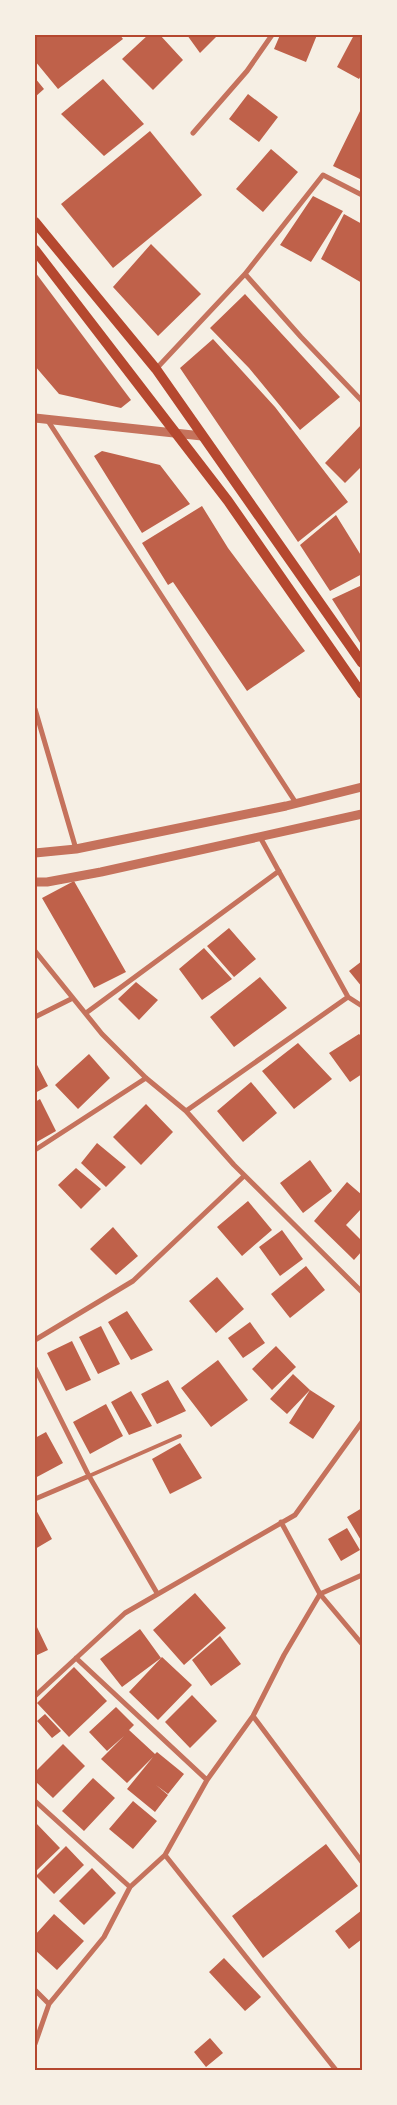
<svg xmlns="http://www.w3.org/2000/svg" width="397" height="2105" font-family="'PT Serif',serif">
<rect width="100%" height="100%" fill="#f6efe4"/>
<path fill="#bf614a" d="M35 35H120L123 39 58 89 35 61Z
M148 35H160L183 60 153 90 122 59Z
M187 35H218L200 53Z
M280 35H317L306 62 274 49Z
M354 35H362V74L359 79 337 67Z
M35 78 44 89 35 97Z
M103 79 144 124 104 156 61 114Z
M248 94 278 117 259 142 229 119Z
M362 107V180L333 166Z
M150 131 202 195 113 268 61 204Z
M271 149 298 172 263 212 236 189Z
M313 196 343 211 311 262 280 245Z
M344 214 362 224V283L321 259Z
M151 244 201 294 158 336 113 287Z
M35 272 131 400 121 408 59 394 35 366Z
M245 294 340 397 300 430 249 368 210 328Z
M213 339 275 407 348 502 298 542 180 368Z
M362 424V466L345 483 325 463Z
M102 451 160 465 190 504 142 533 94 456Z
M202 506 228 548 305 651 247 691 173 582 168 585 142 543Z
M336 515 362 557V574L330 591 300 545Z
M362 585V646L332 599Z
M74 881 126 972 94 988 42 898Z
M229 928 256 959 234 977 207 946Z
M204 948 232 979 202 1000 179 969Z
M362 961V987L349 971Z
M260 977 287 1008 234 1047 210 1017Z
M136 982 158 1000 139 1020 118 999Z
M359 1034 362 1037V1074L350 1082 329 1053Z
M298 1043 332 1079 294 1109 262 1071Z
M89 1054 110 1078 78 1109 55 1085Z
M35 1061 48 1086 35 1093Z
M251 1082 277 1113 243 1142 217 1111Z
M40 1099 56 1131 35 1143V1102Z
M146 1104 173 1132 141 1165 113 1137Z
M97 1143 126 1167 106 1187 81 1163Z
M310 1160 332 1191 303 1213 280 1183Z
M76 1168 101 1189 81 1209 58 1185Z
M347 1182 362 1195V1208L346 1225 362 1241V1251L354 1260 314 1221Z
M248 1201 272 1230 242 1256 217 1227Z
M113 1227 138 1256 116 1275 90 1249Z
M282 1230 303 1259 280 1276 259 1247Z
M306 1266 325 1290 290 1318 271 1294Z
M217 1277 244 1309 216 1333 189 1301Z
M127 1311 153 1350 131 1360 108 1322Z
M250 1322 265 1343 243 1358 228 1338Z
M101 1326 120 1364 98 1374 79 1337Z
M72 1341 91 1380 66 1391 47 1353Z
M276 1346 296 1367 272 1390 252 1369Z
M218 1360 248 1400 211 1427 181 1388Z
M293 1374 310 1390 287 1414 270 1399Z
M168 1380 186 1411 157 1424 141 1394Z
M310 1390 335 1406 313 1439 289 1423Z
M131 1391 152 1426 129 1435 111 1402Z
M106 1404 123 1436 90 1454 73 1422Z
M46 1432 63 1463 35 1478V1438Z
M180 1443 202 1478 170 1494 152 1459Z
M35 1508 52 1539 35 1549Z
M362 1508V1542L347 1517Z
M347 1528 360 1550 341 1561 328 1539Z
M195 1593 226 1628 184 1665 153 1630Z
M35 1623 48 1650 35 1656Z
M140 1629 161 1658 122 1687 100 1659Z
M220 1636 241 1664 211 1686 192 1660Z
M162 1657 192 1685 158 1720 129 1692Z
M74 1667 107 1701 69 1737 37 1703Z
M192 1695 217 1721 190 1748 165 1722Z
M116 1707 134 1725 129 1730 155 1754 157 1752 184 1774 168 1794 156 1785 168 1795 155 1812 127 1789 153 1757 127 1783 101 1759 124 1736 107 1751 89 1732Z
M45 1714 61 1731 52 1738 37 1721Z
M63 1744 85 1766 53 1798 35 1781V1772Z
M93 1778 115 1798 84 1831 62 1811Z
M133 1801 157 1821 133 1849 109 1829Z
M35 1822 60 1848 35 1872Z
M326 1844 358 1886 263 1958 232 1916Z
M66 1846 84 1865 54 1894 36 1876Z
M92 1868 116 1893 84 1925 59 1901Z
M362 1910V1939L349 1949 335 1931Z
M54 1914 84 1941 57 1970 35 1950V1935Z
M224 1958 261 1997 245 2011 209 1972Z
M210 2038 223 2053 206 2067 194 2052Z"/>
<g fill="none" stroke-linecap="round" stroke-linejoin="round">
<path stroke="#c5725c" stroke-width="4" d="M89 1476 180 1436"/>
<path stroke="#c5725c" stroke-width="5" d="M193 133 247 71 272 35
M245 274 301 337 362 401
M156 369 245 274 323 175 362 195
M48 421 296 803
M35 709 76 849
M260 837 348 997 362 1006
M35 951 102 1034 146 1078 186 1111 234 1165 362 1292
M86 1013 279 871
M35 1017 73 998
M186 1111 348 997
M35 1150 146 1078
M35 1340 133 1281 244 1176
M35 1368 89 1476 157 1593
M35 1499 89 1476
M281 1522 320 1594 362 1644
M76 1658 207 1780
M35 1696 125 1613 295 1515 362 1422
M253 1716 362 1862
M35 1801 130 1887
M165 1855 336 2070
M35 1990 49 2004
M35 2044 49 2004 104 1937 130 1887 165 1855 207 1780 253 1716 284 1655 320 1594 362 1575"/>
<path stroke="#c5725c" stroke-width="9" d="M35 418 202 436
M35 853 76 849 286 806 362 787
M35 882H47L101 872 362 814"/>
<path stroke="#b5482f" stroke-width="10" d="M35 222 156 369 362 663
M35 250 228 501 362 694"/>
</g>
<rect width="397" height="2105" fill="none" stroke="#f6efe4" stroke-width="72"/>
<rect x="36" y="36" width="325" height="2033" fill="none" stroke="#b5482f" stroke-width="2"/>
</svg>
